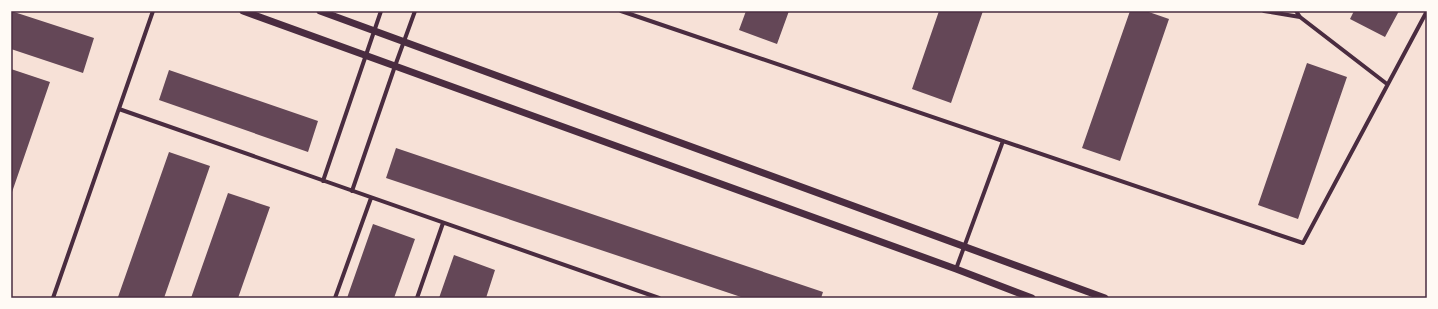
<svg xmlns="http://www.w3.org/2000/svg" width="1438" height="309" font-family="Helvetica,sans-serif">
<rect width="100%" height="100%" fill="#f7e1d7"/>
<path fill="#644757" d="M11 11 94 38 83 73 11 49Z
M746 11H789L777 44 739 30Z
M939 11H983L951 103 912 89Z
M1130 11H1146L1169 19 1120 161 1082 148Z
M1354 11H1399L1385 37 1350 19Z
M1307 63 1347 77 1298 219 1258 205Z
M11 69 50 82 11 195Z
M169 70 318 121 308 152 159 100Z
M396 148 823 292 821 298H744L386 178Z
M169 152 210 166 164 298H121L118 297Z
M228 193 270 207 238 298H191Z
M373 224 415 239 394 298H347Z
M454 255 495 270 486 298H439Z"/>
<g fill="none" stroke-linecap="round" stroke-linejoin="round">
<path stroke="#4a2c40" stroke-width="4" d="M621 11 1303 243 1427 11
M1264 11 1300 17
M1296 11 1300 17 1387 84
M119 109 659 298
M323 181 381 11
M352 191 395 66 415 11
M956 269 1003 141
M53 298 153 11
M335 298 371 198
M417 298 443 223"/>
<path stroke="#4a2c40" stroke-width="7" d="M243 11 956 269 1032 298
M320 11 1105 298"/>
</g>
<rect width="1438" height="309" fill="none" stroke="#fffaf5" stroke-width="24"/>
<rect x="12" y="12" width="1414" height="285" fill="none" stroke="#4a2c40" stroke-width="1.5"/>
</svg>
